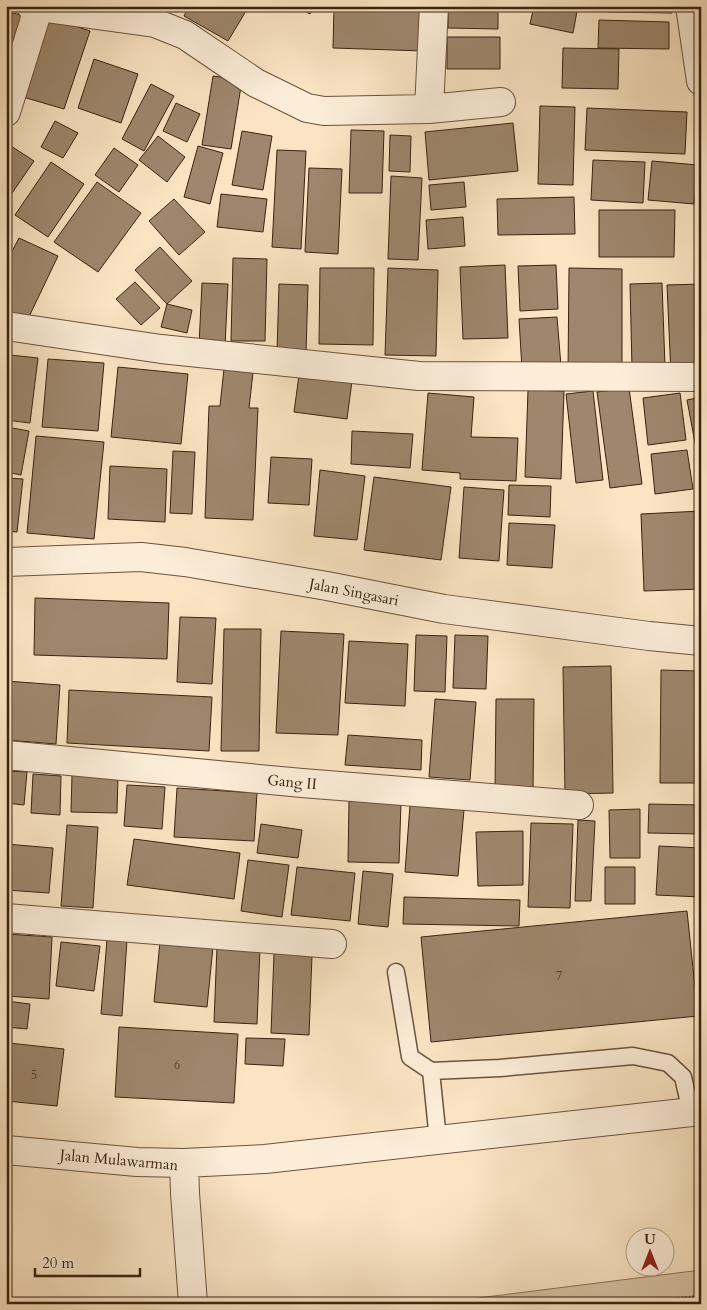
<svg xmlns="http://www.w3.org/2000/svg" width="707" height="1310" font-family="Cardo,serif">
<rect width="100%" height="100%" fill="#fae4c3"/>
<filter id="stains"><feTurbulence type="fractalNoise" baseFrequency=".004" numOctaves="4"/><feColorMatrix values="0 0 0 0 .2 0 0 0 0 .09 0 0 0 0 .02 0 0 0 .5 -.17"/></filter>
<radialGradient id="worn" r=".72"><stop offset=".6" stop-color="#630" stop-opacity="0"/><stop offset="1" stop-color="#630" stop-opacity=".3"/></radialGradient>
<path fill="#d9c3a5" stroke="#8a735a" d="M701 1270V1304H430Z"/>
<path fill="#9e876d" stroke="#3a2310" d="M189 6H249L228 41 184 16Z
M295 6H314L310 14Z
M334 6H425L424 51 333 48Z
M448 6H498V29L448 28Z
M534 6H578L573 33 530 24Z
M609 6H672V13L608 12Z
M6 11 24 16 13 58 6 56Z
M48 17 90 31 64 109 23 97Z
M599 20 669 22V49L598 48Z
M447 37H500V69H447Z
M563 48 619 49 618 89 562 88Z
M94 59 138 74 121 123 78 108Z
M213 76 242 80 231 149 202 145Z
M151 84 174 96 144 151 122 139Z
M176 103 200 114 187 142 163 131Z
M540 106 575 107 573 185 538 184Z
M587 108 687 112 685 154 585 150Z
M55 121 78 133 63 158 41 147Z
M513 123 518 171 429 180 425 132Z
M351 130 384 131 382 193H349Z
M242 131 272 136 263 190 232 185Z
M390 135 411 136 410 172 389 171Z
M158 136 185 157 167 182 139 160Z
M11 146 34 161 6 202V152Z
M198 146 223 153 210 204 184 197Z
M114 148 138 165 119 192 95 175Z
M277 150 306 151 301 249 272 247Z
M593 160 645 162 643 203 591 200Z
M652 161 698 165 694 204 648 200Z
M51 162 84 184 48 237 15 215Z
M309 168 342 169 338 254 305 252Z
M391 176 422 178 418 260 388 259Z
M97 182 141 213 98 272 54 242Z
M464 182 466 207 431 210 429 185Z
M221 194 267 199 263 232 217 227Z
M574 197 575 234 498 235 497 199Z
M174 199 205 232 179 255 149 221Z
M599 210H675L674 257H599Z
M463 217 465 246 428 249 426 220Z
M19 238 58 256 26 323 6 314V263Z
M160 247 192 281 167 304 135 270Z
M233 258 267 259 265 341H231Z
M505 265 508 338 463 339 460 267Z
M556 265 558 309 520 311 518 266Z
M320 268H374L373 345 319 344Z
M388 268 438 270 436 356 385 355Z
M569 268 622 269V373H568Z
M135 282 160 308 141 325 116 299Z
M202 283 228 284 225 346 199 345Z
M662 283 665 367 632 368 630 284Z
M279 284 308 285 306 353 277 352Z
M701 284V374L671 375 667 285Z
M167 304 192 310 187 333 161 327Z
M557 317 561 366 522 369 519 319Z
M10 355 38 358 30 423 6 420V383Z
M48 359 104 363 98 431 42 427Z
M118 367 188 374 181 444 111 437Z
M224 369 253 373 249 408H258L253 520 205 518 209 406H220Z
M299 375 352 381 347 419 294 412Z
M629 388 642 484 610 488 597 392Z
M528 390 564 391 561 479 525 477Z
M593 391 603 480 576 483 566 394Z
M428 393 474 397 471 437 518 438 516 481 460 479V473L422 470Z
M680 393 686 440 648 445 643 398Z
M701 397V475L687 400Z
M6 427 29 431 21 475 6 472Z
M352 431 413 434 410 468 351 464Z
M36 436 104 442 94 539 27 533Z
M687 450 693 489 655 494 651 454Z
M173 451 195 452 192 514 170 513Z
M271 457 312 459 309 505 268 503Z
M110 466 167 469 165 522 108 519Z
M320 470 365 476 357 540 314 536Z
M374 477 451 487 441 560 364 550Z
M6 478 23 479 17 532 6 531Z
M509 485 551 486 550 517 508 515Z
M464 487 504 490 499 561 459 558Z
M701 511V589L644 591 641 514Z
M509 523 555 525 552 568 507 565Z
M35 598 169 603 167 659 34 655Z
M180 617 216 618 212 684 177 682Z
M224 629H261L259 751H221Z
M281 631 344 634 338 735 276 733Z
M416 635 447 636 445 692 414 691Z
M455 635 488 636 486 689 453 688Z
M349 641 408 644 405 706 345 703Z
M611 666 613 793 565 794 563 667Z
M661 670 698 671V783H660Z
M6 681 60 685 56 744 6 740Z
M69 690 212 697 209 751 67 743Z
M435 699 476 702 470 780 429 777Z
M496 699H534L533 792 495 791Z
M348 735 422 740 421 770 345 765Z
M6 771 27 772 24 805 6 803Z
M33 774 61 776 60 815 31 813Z
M72 775 118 776 117 813 71 812Z
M127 785 165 787 162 829 124 826Z
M177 788 257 793 254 841 174 837Z
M349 801 401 802 399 863 348 862Z
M649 804 701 805V834L648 833Z
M410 805 464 810 458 876 405 872Z
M640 809V858H610L609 810Z
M578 820 595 821 591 901H575Z
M531 823 573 824 570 908 528 907Z
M261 824 302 830 298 858 257 853Z
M67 825 98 827 93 908 61 906Z
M523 831V885L478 886 476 832Z
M134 839 240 853 234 899 127 885Z
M6 844 53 848 49 893 6 890Z
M659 846 701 848V897L656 895Z
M248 860 289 865 282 917 241 911Z
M297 867 355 873 350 921 291 915Z
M605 867H635V904H605Z
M363 871 393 874 388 927 358 924Z
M404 897 520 900 519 926 403 924Z
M687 911 698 1016 431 1042 421 937Z
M6 934 52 937 49 999 6 996Z
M107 939 127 940 122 1016 101 1014Z
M61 942 100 946 94 991 56 986Z
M160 942 213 947 207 1007 154 1002Z
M217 946 260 947 257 1024 214 1022Z
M274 953 312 955 309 1035 271 1033Z
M6 1001 30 1004 27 1029 6 1027Z
M119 1027 238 1034 234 1103 115 1097Z
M6 1032H10L9 1043 64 1049 57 1106 6 1101Z
M246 1038 285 1039 283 1066 245 1064Z"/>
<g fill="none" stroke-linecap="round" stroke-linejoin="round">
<g stroke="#6a533d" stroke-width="19">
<path id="lane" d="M396 972 410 1057 431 1071 500 1068 633 1056 668 1063 683 1077 691 1112
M431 1071 438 1140"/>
</g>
<g stroke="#6a533d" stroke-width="30">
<path id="street" d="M31 6 155 23 185 35 256 83 307 108 324 111 429 109 501 102
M690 6 701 81
M429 109 434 6
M6 112 39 6
M6 326 161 349 419 376 701 377
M6 562 141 557 185 562 327 586 444 609 649 636 701 641
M6 755 302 783 579 805
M6 918 332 944
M6 1150 137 1162 184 1163 265 1159 701 1111
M184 1163 185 1193 193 1304"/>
</g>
<path stroke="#3a2310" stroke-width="3" stroke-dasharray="1 2.5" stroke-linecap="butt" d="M630 1304 701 1296"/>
<use href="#lane" stroke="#fcedd8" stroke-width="16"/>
<use href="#street" stroke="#fcedd8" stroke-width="28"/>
</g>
<g text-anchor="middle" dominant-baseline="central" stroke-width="5" stroke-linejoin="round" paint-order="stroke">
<g font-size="12" fill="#533c27">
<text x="559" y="976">7</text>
<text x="177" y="1065">6</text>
<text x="34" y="1075">5</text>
</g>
<g font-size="15" fill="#3a2310" stroke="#fcedd8">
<text transform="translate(354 592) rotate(11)">Jalan Singasari</text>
<text transform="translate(292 782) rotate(5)">Gang II</text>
<text transform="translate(119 1160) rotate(5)">Jalan Mulawarman</text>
</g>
</g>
<rect width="707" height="1310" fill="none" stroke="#fae4c3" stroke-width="25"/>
<rect x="8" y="8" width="692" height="1295" fill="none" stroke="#3a2310" stroke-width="2.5"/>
<rect x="12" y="12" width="682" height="1285" fill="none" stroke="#3a2310"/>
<g transform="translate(650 1252)"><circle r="24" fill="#fcedd8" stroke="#ae9c88"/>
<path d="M0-4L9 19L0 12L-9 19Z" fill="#8f2418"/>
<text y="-8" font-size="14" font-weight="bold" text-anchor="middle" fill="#3a2310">U</text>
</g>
<path d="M35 1268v8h105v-8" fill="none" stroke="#3a2310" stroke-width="2.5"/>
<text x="42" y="1268" font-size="15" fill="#3a2310" stroke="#fcedd8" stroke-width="4" paint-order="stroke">20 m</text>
<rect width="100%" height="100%" filter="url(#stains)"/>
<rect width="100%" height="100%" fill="url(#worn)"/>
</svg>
